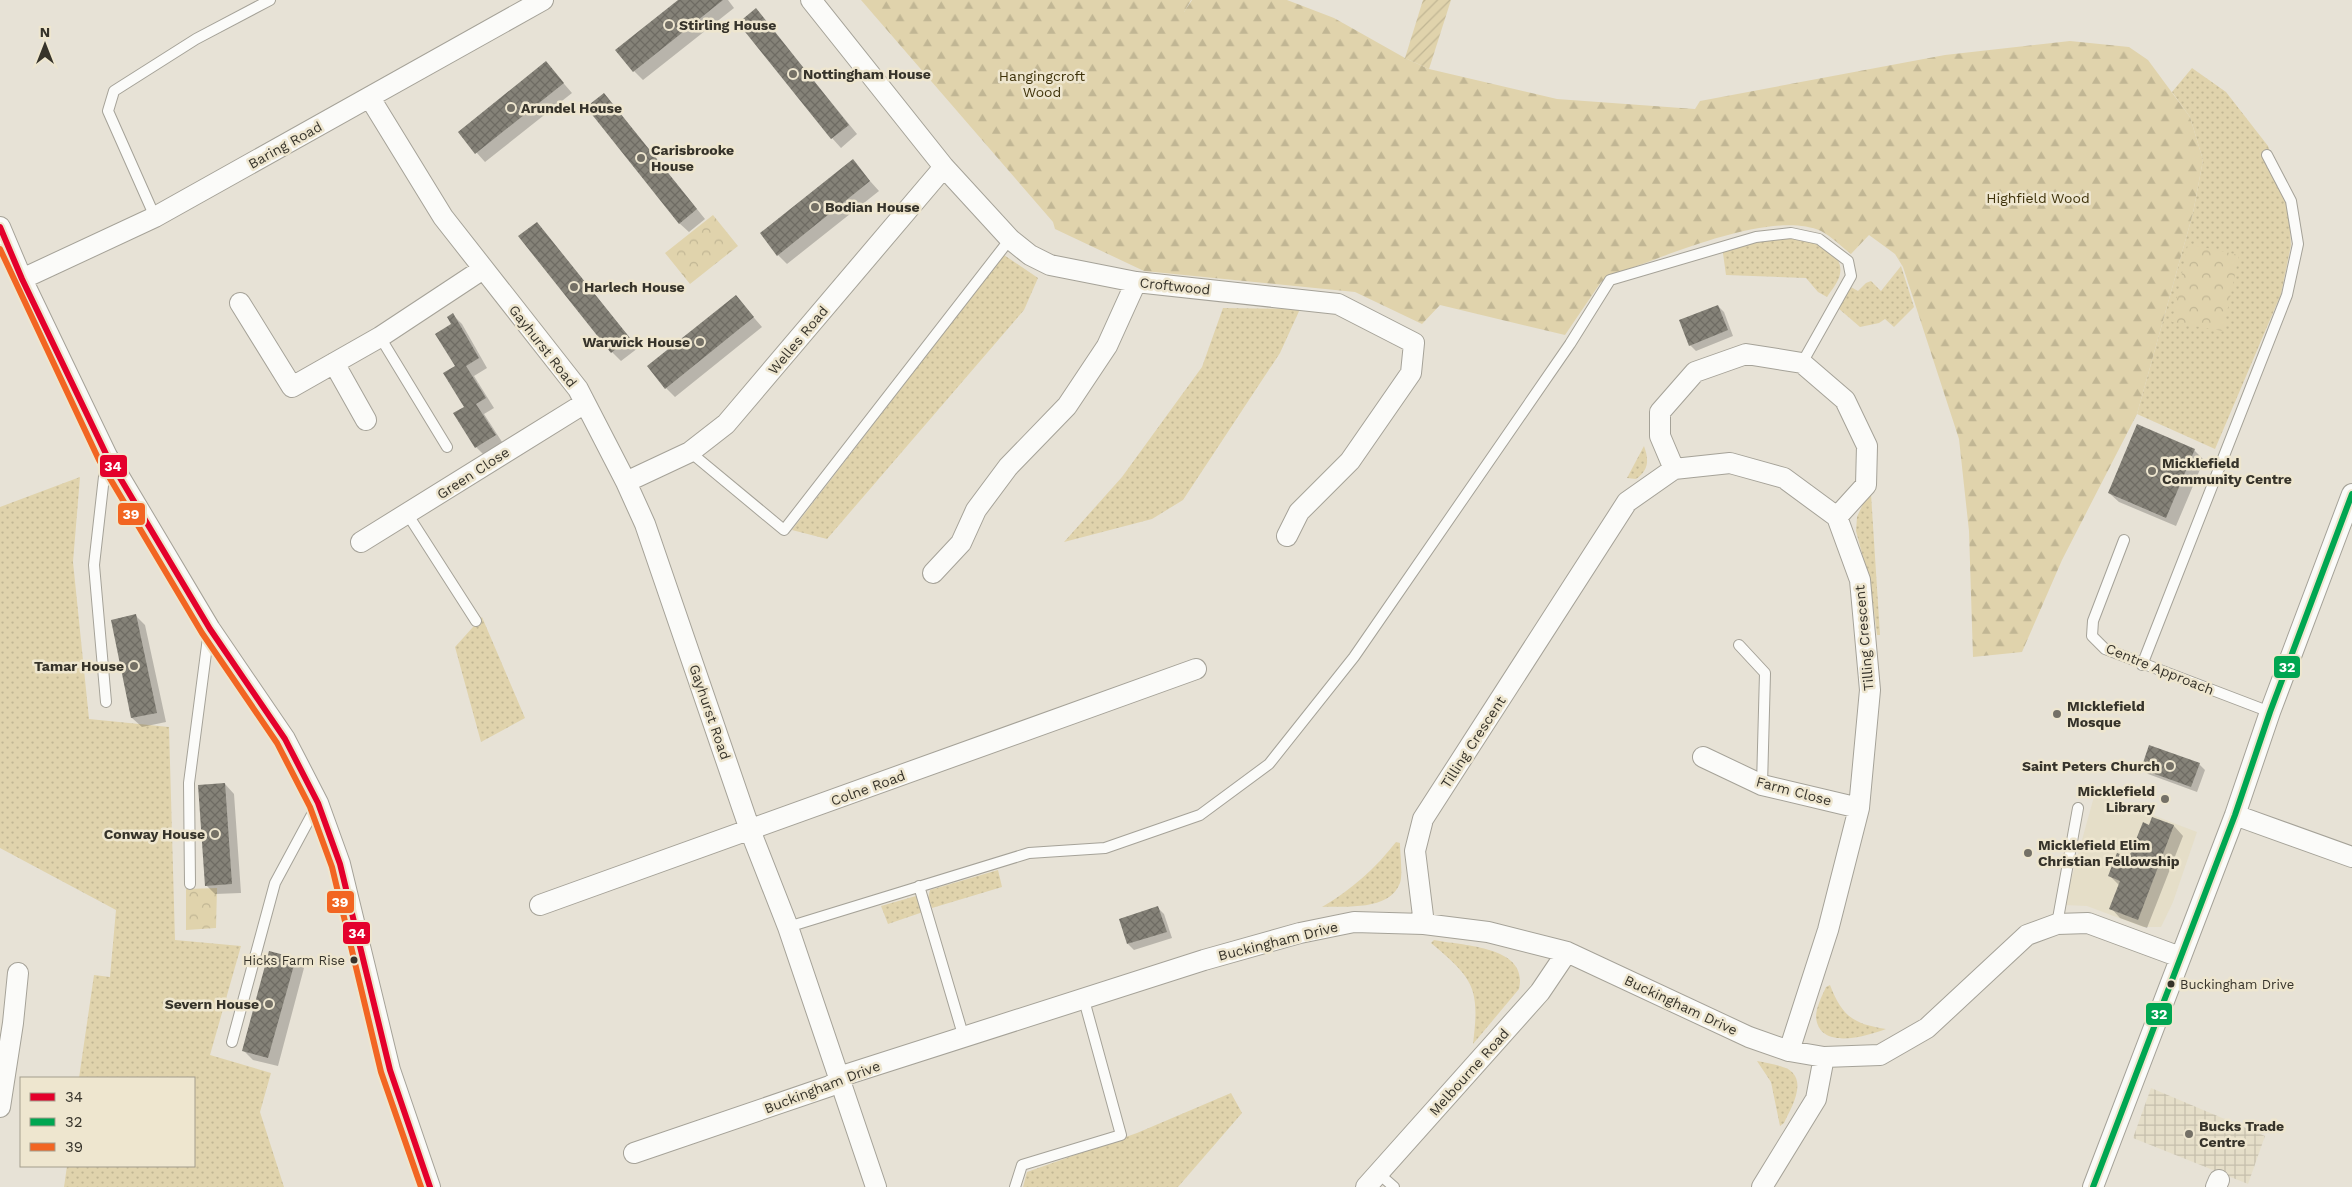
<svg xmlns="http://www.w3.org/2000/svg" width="2352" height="1187" font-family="'Work Sans',sans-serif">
<defs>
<pattern id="industrial-grid" width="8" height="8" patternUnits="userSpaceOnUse" patternTransform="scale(1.25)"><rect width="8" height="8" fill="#e5dec8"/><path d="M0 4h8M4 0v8" fill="none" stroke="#c5bfac"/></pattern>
<pattern id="grass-dots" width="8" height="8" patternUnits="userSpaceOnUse" patternTransform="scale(1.25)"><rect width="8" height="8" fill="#e0d3ac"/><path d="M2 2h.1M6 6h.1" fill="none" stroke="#c1b694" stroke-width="1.8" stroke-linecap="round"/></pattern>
<pattern id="forest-firs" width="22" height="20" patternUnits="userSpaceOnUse" patternTransform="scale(1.25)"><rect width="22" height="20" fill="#e0d3ac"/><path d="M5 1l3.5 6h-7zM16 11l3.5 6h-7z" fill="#c1b694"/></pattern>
<pattern id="park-crowns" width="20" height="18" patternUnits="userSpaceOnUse" patternTransform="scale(1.25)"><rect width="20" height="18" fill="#e0d3ac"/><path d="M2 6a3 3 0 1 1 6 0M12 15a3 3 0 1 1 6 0" fill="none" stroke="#c1b694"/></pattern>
<pattern id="garden-furrows" width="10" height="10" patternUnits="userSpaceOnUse" patternTransform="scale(1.25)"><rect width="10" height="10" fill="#e0d3ac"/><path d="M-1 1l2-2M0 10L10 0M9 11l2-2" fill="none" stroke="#c1b694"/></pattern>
<pattern id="building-cross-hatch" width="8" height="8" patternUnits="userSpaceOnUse" patternTransform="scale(1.25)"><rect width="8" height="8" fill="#858278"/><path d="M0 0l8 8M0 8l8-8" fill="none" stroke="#6e6b63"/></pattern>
</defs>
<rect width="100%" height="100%" fill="#e7e2d6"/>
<path fill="#e5dec8" d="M2095 793 2197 832 2173 902 2161 927H2143L2087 906 2064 905Z"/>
<path fill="url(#industrial-grid)" d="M2151 1088 2265 1136 2248 1184 2133 1138Z"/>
<path fill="url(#grass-dots)" d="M2192 68 2226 92 2268 146 2288 204 2291 245 2281 294 2215 449 2137 414 2193 213 2203 160 2190 117 2172 92Z
M1789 236C1806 239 1845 249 1840 274 1839 281 1831 291 1827 297L1818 292 1806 278 1726 275 1722 246Z
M1004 255 1038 278 1024 310 827 539 792 530Z
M1901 266 1914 307 1894 327 1885 319 1879 323 1860 327 1838 308 1849 286 1858 291 1866 283 1871 281 1881 291Z
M1223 308 1300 309 1280 353 1183 500 1152 519 1064 542 1122 477 1202 367Z
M1644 446C1649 460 1649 470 1636 479L1627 478Z
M80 477 73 562 89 719 169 727 175 940 241 946 210 1055 271 1073 260 1112 284 1187H64L67 1166H194V1078H79L94 975 110 977 116 910 0 848V507Z
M1871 494 1880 635H1877L1871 587 1856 531 1857 517 1866 497Z
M482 617 525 718 481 742 455 647Z
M1396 842 1400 843C1400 853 1403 875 1400 883 1390 911 1345 906 1322 907 1351 890 1375 869 1396 842Z
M998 870 1002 887 932 908 928 898 930 890Z
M916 896 923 912 888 924 881 906Z
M1434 940C1464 946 1529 946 1519 989L1473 1044C1480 988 1474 979 1431 943Z
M1830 985C1842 1016 1853 1024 1886 1029 1867 1036 1819 1051 1816 1017 1816 1007 1822 996 1826 987Z
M1757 1061C1767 1063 1780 1065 1788 1069 1808 1081 1791 1108 1784 1123L1780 1126 1771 1082Z
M1231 1093 1242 1113 1178 1187H1023L1027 1172 1137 1133Z"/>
<path fill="url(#forest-firs)" d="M861 0H1191L1184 12 1192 0H1287L1334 18 1405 58 1429 69 1557 99 1695 109 1700 101 1945 55 2070 41 2129 47 2148 60 2190 117 2203 160 2193 213 2137 414 2062 560 2022 652 1973 657 1969 531 1959 439 1903 267 1895 254 1869 235 1851 254C1842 247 1831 236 1821 231 1770 209 1666 257 1614 274L1601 282 1565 335 1440 305 1422 324 1355 292 1144 271 1055 229 1053 222Z"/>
<path fill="url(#park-crowns)" d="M713 215 738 246 690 284 665 253Z
M2188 244 2239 255 2223 331 2172 322Z
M217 888 216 928 186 930V889Z"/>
<path fill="url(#garden-furrows)" d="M1423 0H1451L1429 69 1405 58Z"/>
<path fill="#0003" d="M680 0H728L734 8 643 80 634 71Z
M756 10 857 134 841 148 832 138Z
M546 63 572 93 485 162 459 133Z
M604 94 705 219 689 232 679 223Z
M852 161 879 191 787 264 778 255Z
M537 223 638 348 621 361 612 352Z
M736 297 762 327 675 397 666 388Z
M1718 306 1724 312 1733 336 1696 351 1690 345Z
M453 315 462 324 487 368 474 376 494 408 484 414 504 445 486 457 476 447 455 414 466 407 457 366Z
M2138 426 2194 450 2204 460 2176 526 2119 502 2109 493Z
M136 616 145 625 166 722 142 727 132 718Z
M2199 764 2205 770 2197 792 2148 774 2142 768Z
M225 784 234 794 241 893 215 894 206 885Z
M2153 818 2174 826 2183 836 2147 928 2120 918 2111 908 2120 886 2110 876 2130 859Z
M1158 908 1164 914 1172 938 1134 950 1128 944Z
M295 959 304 968 278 1066 253 1060 243 1050Z"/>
<path fill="url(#building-cross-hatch)" d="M678 0H723L633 72 615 50Z
M756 8 849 125 831 139 738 23Z
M546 61 564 83 475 154 458 132Z
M604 93 697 209 679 224 586 107Z
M853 159 870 181 777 256 760 233Z
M537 222 630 338 611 353 518 236Z
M736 295 754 317 665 389 647 366Z
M1718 305 1728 330 1689 346 1679 320Z
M453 313 479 358 466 366 486 398 476 404 496 435 475 448 453 413 464 407 443 373 455 366 435 334 451 324 447 317Z
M2137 424 2195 449 2166 518 2108 493Z
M136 614 157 713 131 718 111 620Z
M2149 745 2200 763 2191 787 2141 769Z
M225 783 232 884 205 886 198 785Z
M2152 817 2174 825 2138 920 2109 909 2120 881 2108 876 2117 853 2129 857 2143 822 2149 825Z
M1158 906 1167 932 1127 944 1119 919Z
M269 951 296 958 268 1058 242 1051Z"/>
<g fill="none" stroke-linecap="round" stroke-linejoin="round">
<g stroke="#a5a298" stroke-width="12">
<path id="service" d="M155 217 108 111 114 91 196 39 270 0
M380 337 447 447
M690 452 784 530 1010 239
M408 515 476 621
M2124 540 2093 621 2092 636 2105 649 2270 712
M1739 645 1765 673 1762 785
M2142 665 2287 295 2298 244 2291 201 2267 155
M106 702 94 565 106 459
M190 884 189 783 209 630
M919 886 964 1038
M2057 924 2078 808
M788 927 1029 853 1105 848 1200 815 1269 764 1354 657 1570 344 1610 280 1756 237 1791 233 1819 239 1848 261 1851 276 1802 363
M232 1042 275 883 317 805
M1378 1173 1394 1187
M1015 1187 1022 1165 1121 1135 1084 1000"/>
</g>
<g stroke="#a5a298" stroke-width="22">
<path id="minor" d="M811 0 944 167 1010 239 1030 255 1050 265 1136 282 1338 304 1414 343 1411 373 1350 461 1299 512 1287 536
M370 98 443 217 578 389 626 482 645 524 750 830 788 927 876 1187
M0 227 22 279 107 456 210 629 285 739 318 803 340 864 390 1070 430 1187
M22 279 155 217 543 0
M240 303 292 387 380 337 483 269
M334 363 366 420
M1674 469 1660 436V412L1695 372 1746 354 1802 363 1845 400 1867 446 1866 485 1837 517
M626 482 690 452 726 424 944 167
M361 542 585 403
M933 573 961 543 976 510 1008 467 1067 406 1107 346 1136 282
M1703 757 1762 785 1859 808
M2235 815 2352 857
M540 905 1196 669
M1424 924 1415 851 1423 819 1627 502 1674 469 1730 463 1784 478 1837 517 1860 580 1870 690 1859 808 1828 930 1789 1051
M0 1107 13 1023 18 973
M634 1153 830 1086 845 1075 1204 960 1300 933 1354 922 1424 924 1488 932 1567 952 1749 1037 1789 1051 1824 1057 1880 1055 1927 1028 2027 935 2057 924 2088 923 2180 957
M1366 1187 1540 992 1567 952
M1762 1187 1816 1099 1824 1057
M2093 1187 2235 815 2270 712 2352 494
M2216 1187 2219 1180"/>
</g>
<use href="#service" stroke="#fbfbf9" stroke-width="10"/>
<use href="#minor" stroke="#fbfbf9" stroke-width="20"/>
<g stroke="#eee6cf" stroke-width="10">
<path id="bus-1" d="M0 227 22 279 107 456 210 629 285 739 318 803 340 864 390 1070 430 1187"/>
</g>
<g stroke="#eee6cf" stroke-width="10">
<path id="bus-2" d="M2093 1187 2235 815 2270 712 2352 494"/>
</g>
<g stroke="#eee6cf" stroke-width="10">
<path id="bus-3" d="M0 249 99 460 202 633 277 743 310 807 332 867 381 1072 421 1187"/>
</g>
<use href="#bus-1" stroke="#e4002b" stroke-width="6"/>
<use href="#bus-2" stroke="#00a651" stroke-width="6"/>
<use href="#bus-3" stroke="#f26522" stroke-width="6"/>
</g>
<g fill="#747066" stroke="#eee6cf" stroke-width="2">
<circle cx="669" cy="25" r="5"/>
<circle cx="793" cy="74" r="5"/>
<circle cx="511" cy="108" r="5"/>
<circle cx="641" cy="158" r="5"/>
<circle cx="815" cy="207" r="5"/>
<circle cx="574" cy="287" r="5"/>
<circle cx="700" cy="342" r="5"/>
<circle cx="2152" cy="471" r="5"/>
<circle cx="134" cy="666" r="5"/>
<circle cx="2057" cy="714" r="5"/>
<circle cx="2170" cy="766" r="5"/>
<circle cx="2165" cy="799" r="5"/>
<circle cx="215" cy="834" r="5"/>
<circle cx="2028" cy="853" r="5"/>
<circle cx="269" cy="1004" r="5"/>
<circle cx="2189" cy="1134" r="5"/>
</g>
<g fill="#36332a" stroke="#eee6cf" stroke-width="2">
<circle cx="354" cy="960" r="4.5"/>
<circle cx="2171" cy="984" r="4.5"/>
</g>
<g text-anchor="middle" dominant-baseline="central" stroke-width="5" stroke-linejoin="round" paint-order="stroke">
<g font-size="13" fill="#36332a" stroke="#eee6cf" text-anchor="end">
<text x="345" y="960">Hicks Farm Rise</text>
<text x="2180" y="984" text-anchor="start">Buckingham Drive</text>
</g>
<g font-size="14" font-weight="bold" fill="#36332a" stroke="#eee6cf" text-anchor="start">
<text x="679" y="25">Stirling House</text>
<text x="803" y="74">Nottingham House</text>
<text x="521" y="108">Arundel House</text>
<text x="651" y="150">Carisbrooke<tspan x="651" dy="16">House</tspan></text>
<text x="825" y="207">Bodian House</text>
<text x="584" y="287">Harlech House</text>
<text x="690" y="342" text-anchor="end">Warwick House</text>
<text x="2162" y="463">Micklefield<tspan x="2162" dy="16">Community Centre</tspan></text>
<text x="124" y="666" text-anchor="end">Tamar House</text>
<text x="2067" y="706">MIcklefield<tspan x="2067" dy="16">Mosque</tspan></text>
<text x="2160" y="766" text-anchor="end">Saint Peters Church</text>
<text x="2155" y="791" text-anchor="end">Micklefield<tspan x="2155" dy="16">Library</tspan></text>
<text x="205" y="834" text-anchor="end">Conway House</text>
<text x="2038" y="845">Micklefield Elim<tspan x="2038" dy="16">Christian Fellowship</tspan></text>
<text x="259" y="1004" text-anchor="end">Severn House</text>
<text x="2199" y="1126">Bucks Trade<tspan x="2199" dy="16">Centre</tspan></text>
</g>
<g font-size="14" fill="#3e320a" stroke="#eee6cf">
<text x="1042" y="76">Hangingcroft<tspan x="1042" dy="16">Wood</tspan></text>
<text x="2038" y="198">Highfield Wood</text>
</g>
<g font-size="14" fill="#36332a" stroke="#eee6cf">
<text transform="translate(285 145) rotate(-29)">Baring Road</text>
<text transform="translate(1175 286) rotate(6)">Croftwood</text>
<text transform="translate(798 340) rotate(-50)">Welles Road</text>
<text transform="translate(543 346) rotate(52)">Gayhurst Road</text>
<text transform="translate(473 473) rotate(-33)">Green Close</text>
<text transform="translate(1864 638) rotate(-95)">Tilling Crescent</text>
<text transform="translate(2160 669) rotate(22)">Centre Approach</text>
<text transform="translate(710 712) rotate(71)">Gayhurst Road</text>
<text transform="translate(1473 742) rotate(-57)">Tilling Crescent</text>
<text transform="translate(868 788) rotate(-20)">Colne Road</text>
<text transform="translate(1794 791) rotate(15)">Farm Close</text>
<text transform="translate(1278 941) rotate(-14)">Buckingham Drive</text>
<text transform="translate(1681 1005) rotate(25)">Buckingham Drive</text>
<text transform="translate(1469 1072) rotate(-48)">Melbourne Road</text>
<text transform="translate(822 1087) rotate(-21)">Buckingham Drive</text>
</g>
</g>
<g stroke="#eee6cf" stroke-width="2">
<rect x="99" y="454" width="29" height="24" rx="5" fill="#e4002b"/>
<rect x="117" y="502" width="29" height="24" rx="5" fill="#f26522"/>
<rect x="2273" y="655" width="28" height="24" rx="5" fill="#00a651"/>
<rect x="326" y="890" width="29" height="24" rx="5" fill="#f26522"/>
<rect x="342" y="921" width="29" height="24" rx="5" fill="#e4002b"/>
<rect x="2145" y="1002" width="28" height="24" rx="5" fill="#00a651"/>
</g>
<g font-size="14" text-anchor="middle" font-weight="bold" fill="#fff">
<text x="113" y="471">34</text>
<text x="131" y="519">39</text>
<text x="2287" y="672">32</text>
<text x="340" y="907">39</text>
<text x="357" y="938">34</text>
<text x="2159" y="1019">32</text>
</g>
<rect x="20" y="1077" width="175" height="90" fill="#eee6cf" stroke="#a49e8d"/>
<rect x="30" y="1093" width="25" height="8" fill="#e4002b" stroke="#a49e8d"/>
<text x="65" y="1102" font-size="15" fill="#36332a">34</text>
<rect x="30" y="1118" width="25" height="8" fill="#00a651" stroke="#a49e8d"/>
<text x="65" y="1127" font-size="15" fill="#36332a">32</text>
<rect x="30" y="1143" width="25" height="8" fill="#f26522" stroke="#a49e8d"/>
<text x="65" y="1152" font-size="15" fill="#36332a">39</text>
<g transform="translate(45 45)" stroke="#eee6cf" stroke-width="4" paint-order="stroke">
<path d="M0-4L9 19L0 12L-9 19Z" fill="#36332a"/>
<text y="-8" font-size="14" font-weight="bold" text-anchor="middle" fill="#36332a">N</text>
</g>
</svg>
